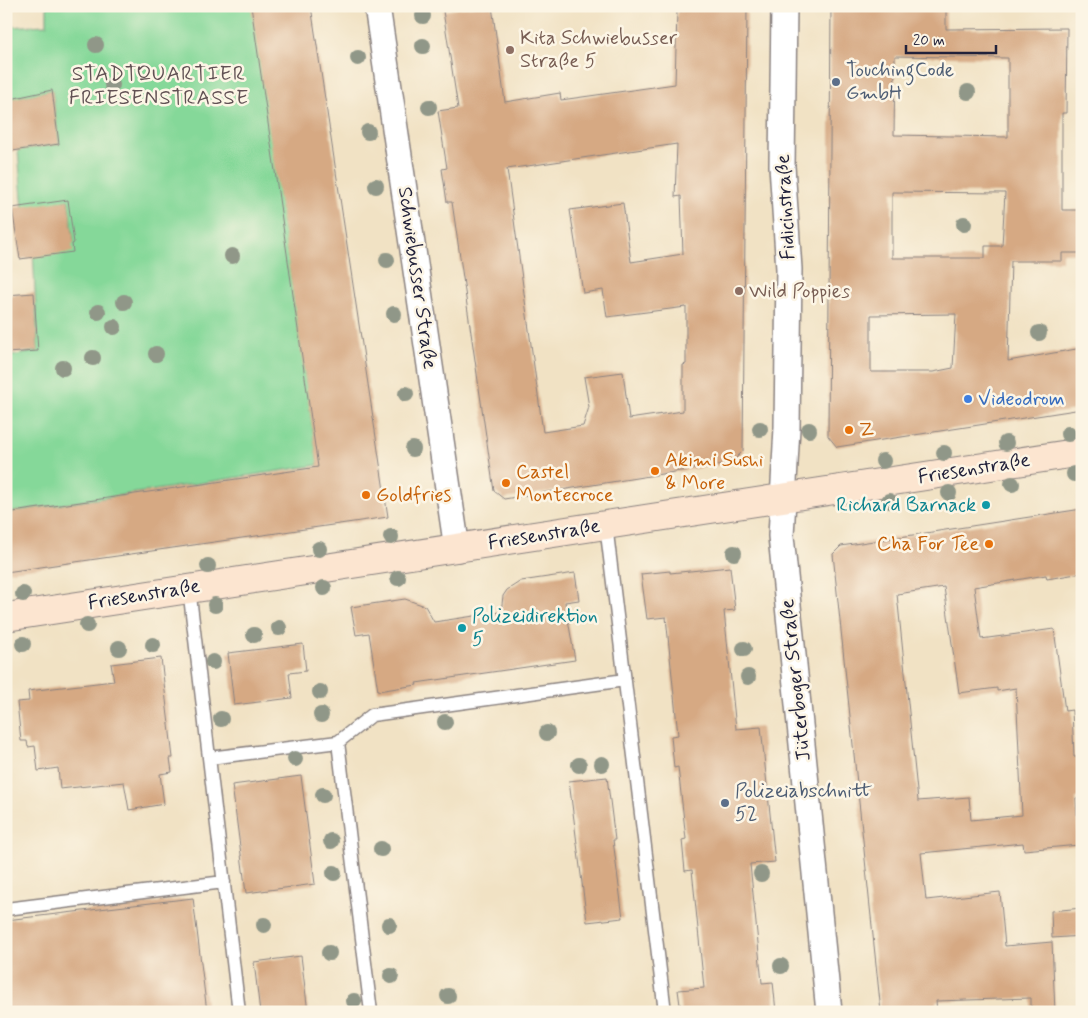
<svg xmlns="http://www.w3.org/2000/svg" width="1088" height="1018" font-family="Mynerve,sans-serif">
<rect width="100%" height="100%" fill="#fcf5e5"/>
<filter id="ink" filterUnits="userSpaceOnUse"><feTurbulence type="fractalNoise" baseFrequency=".02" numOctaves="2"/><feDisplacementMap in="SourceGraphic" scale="10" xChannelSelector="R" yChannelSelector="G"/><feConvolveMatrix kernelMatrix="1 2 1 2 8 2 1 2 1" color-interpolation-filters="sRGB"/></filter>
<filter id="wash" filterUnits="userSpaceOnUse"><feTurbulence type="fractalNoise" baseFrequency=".0096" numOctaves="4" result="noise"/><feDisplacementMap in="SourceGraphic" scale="20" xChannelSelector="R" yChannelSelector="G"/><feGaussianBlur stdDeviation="1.12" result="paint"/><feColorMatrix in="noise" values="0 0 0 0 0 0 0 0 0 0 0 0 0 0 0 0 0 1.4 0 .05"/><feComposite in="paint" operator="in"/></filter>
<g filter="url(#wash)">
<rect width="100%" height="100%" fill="#f1e2c4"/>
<path fill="#85d899" stroke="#547d6a" d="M47 6H252L318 465 6 513V357L38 351 33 250 74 243 68 200 23 210 18 150 59 144 52 90 12 99 6 57V27L47 25Z"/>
<g id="blocks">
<path fill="#d6a983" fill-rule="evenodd" d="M251 6H311L388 517 6 572V513L318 467Z
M476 6H492L505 102 560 93 561 100 675 84 677 11H682V6H747L743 451 731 463 504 499 494 491 452 202H447L442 169 447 168 438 111 458 108 443 11ZM677 144 675 197 681 196 683 254 631 262 623 203 570 210 583 293 603 290 607 317 686 307V364L683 365V411L629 419 623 372 584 377 589 407 583 426 543 432 507 169Z
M831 6H946V29L1067 28 1066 113H1062V210H1082V253H1062V261H1011L1008 361 1082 348V409L837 447 828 436ZM895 56 1008 58V137L894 135ZM892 192 1005 193 1002 246H985V258H892ZM956 314 953 368 933 372H871V315Z
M52 90 59 144 6 152V100Z
M68 200 74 243 72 244 73 252 20 259 12 208Z
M34 293 38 351 6 353V295Z
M1082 509V573L1047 579 1046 575 974 587 981 639 1054 629 1065 711 1072 710 1074 757H1082V798H1076L1079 845 1024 850 1023 843 921 853 926 900 1000 892 1005 946 1052 942 1055 1012H1031V998L936 1001 937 1012H881L833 554 841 546ZM944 587 959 693 997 688V691L1016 688 1022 815 971 820 969 797 918 801 897 594Z
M730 567 735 610 724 611 736 729 761 727 775 862 750 864 762 983 773 982 776 1012H681L678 990 704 988 692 870 685 871 682 840 686 839 678 767 674 768 671 736 678 735 666 617 647 619 641 574 670 571V573Z
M575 573 579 600 565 602 575 660 416 683 417 685 378 691 369 633 356 635 351 607 405 599 425 606 434 622 501 612 503 596 507 590 521 581Z
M303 644 306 671 289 673 292 698 234 705 228 653Z
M161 658 173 758H170L172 772 160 774 164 804 129 810 124 782 60 789 58 768 38 771 35 746 28 747 27 741H21L17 702 29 701 28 691 114 681 111 664Z
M301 776 315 884 246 893 232 785Z
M607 777 615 840H613L623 918 587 922 569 781Z
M193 898 207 1012H6V920Z
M1082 908V936L1052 938 1051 911Z
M301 956 308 1012H260L254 962Z"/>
</g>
</g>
<g filter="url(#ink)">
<use href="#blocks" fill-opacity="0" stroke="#8a8280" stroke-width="1"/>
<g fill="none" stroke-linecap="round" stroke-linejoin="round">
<g stroke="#8a8280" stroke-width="15">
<path id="lane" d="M606 525 665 1012
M189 588 239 1012
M338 742 371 1012
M209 758 338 742 372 715 625 680
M6 909 224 882"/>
</g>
<g stroke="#8a8280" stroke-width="28">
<path id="street" d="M377 6 457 549
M784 6 782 166 789 269 787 428 781 536 829 1012"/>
</g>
<g stroke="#8a8280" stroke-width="30">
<path id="secondary" d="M6 617 1082 452"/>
</g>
<use href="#lane" stroke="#fff" stroke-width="12"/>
<use href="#street" stroke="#fff" stroke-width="25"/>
<use href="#secondary" stroke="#fce5d0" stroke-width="28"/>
</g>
<g fill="#909788">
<circle cx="423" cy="16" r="8"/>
<circle cx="96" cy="45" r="8"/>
<circle cx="423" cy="46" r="8"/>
<circle cx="358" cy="58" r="8"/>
<circle cx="112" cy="85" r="8"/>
<circle cx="968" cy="92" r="8"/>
<circle cx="429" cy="107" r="8"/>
<circle cx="368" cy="132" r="8"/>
<circle cx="376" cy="186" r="8"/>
<circle cx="964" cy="224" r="8"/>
<circle cx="232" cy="256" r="8"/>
<circle cx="387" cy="260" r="8"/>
<circle cx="124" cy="302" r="8"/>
<circle cx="98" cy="312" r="8"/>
<circle cx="394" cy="314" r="8"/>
<circle cx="114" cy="327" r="8"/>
<circle cx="1039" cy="333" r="8"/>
<circle cx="156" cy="354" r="8"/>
<circle cx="93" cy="358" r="8"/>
<circle cx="63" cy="368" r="8"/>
<circle cx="406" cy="394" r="8"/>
<circle cx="760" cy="429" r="8"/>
<circle cx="809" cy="430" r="8"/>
<circle cx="1068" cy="434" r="8"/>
<circle cx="1006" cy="443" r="8"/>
<circle cx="413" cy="449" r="8"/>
<circle cx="944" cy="453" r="8"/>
<circle cx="883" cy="461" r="8"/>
<circle cx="1074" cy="474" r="8"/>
<circle cx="1012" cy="484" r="8"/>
<circle cx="949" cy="493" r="8"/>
<circle cx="889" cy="501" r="8"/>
<circle cx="391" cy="537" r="8"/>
<circle cx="319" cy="549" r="8"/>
<circle cx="734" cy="553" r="8"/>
<circle cx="208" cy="566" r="8"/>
<circle cx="398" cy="578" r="8"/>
<circle cx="324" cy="588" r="8"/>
<circle cx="23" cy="594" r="8"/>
<circle cx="215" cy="605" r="8"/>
<circle cx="87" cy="625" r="8"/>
<circle cx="279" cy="628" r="8"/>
<circle cx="254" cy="635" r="8"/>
<circle cx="23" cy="644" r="8"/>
<circle cx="153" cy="645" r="8"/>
<circle cx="119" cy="648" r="8"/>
<circle cx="744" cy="649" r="8"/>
<circle cx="213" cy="662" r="8"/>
<circle cx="748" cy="677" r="8"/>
<circle cx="320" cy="692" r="8"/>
<circle cx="321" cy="715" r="8"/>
<circle cx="221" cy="719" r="8"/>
<circle cx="445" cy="722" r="8"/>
<circle cx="547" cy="733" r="8"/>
<circle cx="295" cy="759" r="8"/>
<circle cx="602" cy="764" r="8"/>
<circle cx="579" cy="765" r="8"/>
<circle cx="323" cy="795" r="8"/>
<circle cx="331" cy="841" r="8"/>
<circle cx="381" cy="849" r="8"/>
<circle cx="334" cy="873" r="8"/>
<circle cx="761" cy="874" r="8"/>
<circle cx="264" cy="925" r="8"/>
<circle cx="389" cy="925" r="8"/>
<circle cx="329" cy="953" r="8"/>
<circle cx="781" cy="966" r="8"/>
<circle cx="391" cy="976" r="8"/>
<circle cx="448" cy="996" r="8"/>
<circle cx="354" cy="1001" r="8"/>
</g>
</g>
<g fill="#8d6e63" stroke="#fcf5e5" stroke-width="2">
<circle cx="510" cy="50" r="5"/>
<circle cx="739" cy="291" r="5"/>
</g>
<g fill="#5c6f8a" stroke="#fcf5e5" stroke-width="2">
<circle cx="836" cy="82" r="5"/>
<circle cx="725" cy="803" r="5"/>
</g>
<circle fill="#3f7fe0" stroke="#fcf5e5" stroke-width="2" cx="968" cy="399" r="5"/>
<g fill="#e8710a" stroke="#fcf5e5" stroke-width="2">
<circle cx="849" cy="430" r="5"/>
<circle cx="655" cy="471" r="5"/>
<circle cx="506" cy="483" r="5"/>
<circle cx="366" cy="495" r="5"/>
<circle cx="989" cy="544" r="5"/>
</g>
<g fill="#0f9aa8" stroke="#fcf5e5" stroke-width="2">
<circle cx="986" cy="505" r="5"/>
<circle cx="462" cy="628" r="5"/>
</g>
<g text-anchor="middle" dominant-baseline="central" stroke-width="5" stroke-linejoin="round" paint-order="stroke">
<g font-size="20" fill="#785e54" stroke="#fcf5e5" text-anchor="start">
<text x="520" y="38">Kita Schwiebusser<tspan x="520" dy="23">Straße 5</tspan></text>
<text x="749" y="291">Wild Poppies</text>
</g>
<g font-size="20" fill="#4e5e75" stroke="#fcf5e5" text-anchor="start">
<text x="846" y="70">TouchingCode<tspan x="846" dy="23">GmbH</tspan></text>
<text x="735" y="791">Polizeiabschnitt<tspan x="735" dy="23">52</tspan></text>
</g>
<g font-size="20" fill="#22223b" stroke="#fcf5e5">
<text transform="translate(786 207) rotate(-93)">Fidicinstraße</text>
<text transform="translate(417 278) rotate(82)">Schwiebusser Straße</text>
<text transform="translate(974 469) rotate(-9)">Friesenstraße</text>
<text transform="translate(544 535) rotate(-9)">Friesenstraße</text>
<text transform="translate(144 595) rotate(-9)">Friesenstraße</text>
<text transform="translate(796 680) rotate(-96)">Jüterboger Straße</text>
</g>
<g font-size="20" fill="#366cbe" stroke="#fcf5e5" text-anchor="start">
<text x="978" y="399">Videodrom</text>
</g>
<g font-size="20" fill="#c56008" stroke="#fcf5e5" text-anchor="start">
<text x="859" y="430">Z</text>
<text x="665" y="460">Akimi Sushi<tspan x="665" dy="23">&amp; More</tspan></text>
<text x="516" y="472">Castel<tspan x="516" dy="23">Montecroce</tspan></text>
<text x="376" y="495">Goldfries</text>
<text x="979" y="544" text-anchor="end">Cha For Tee</text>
</g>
<g font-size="20" fill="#0d838f" stroke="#fcf5e5" text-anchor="end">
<text x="976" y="505">Richard Barnack</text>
<text x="472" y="616" text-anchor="start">Polizeidirektion<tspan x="472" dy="23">5</tspan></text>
</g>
<g font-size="21" letter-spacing="1" fill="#615154" stroke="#fcf5e5">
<text x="159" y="74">STADTQUARTIER<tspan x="159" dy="24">FRIESENSTRASSE</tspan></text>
</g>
</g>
<rect width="1088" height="1018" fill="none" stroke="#fcf5e5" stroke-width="25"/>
<path d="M906 45v8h90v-8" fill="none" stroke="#22223b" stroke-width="2.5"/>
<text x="913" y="45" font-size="15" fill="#22223b" stroke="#fcf5e5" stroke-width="4" paint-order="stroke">20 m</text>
</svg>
